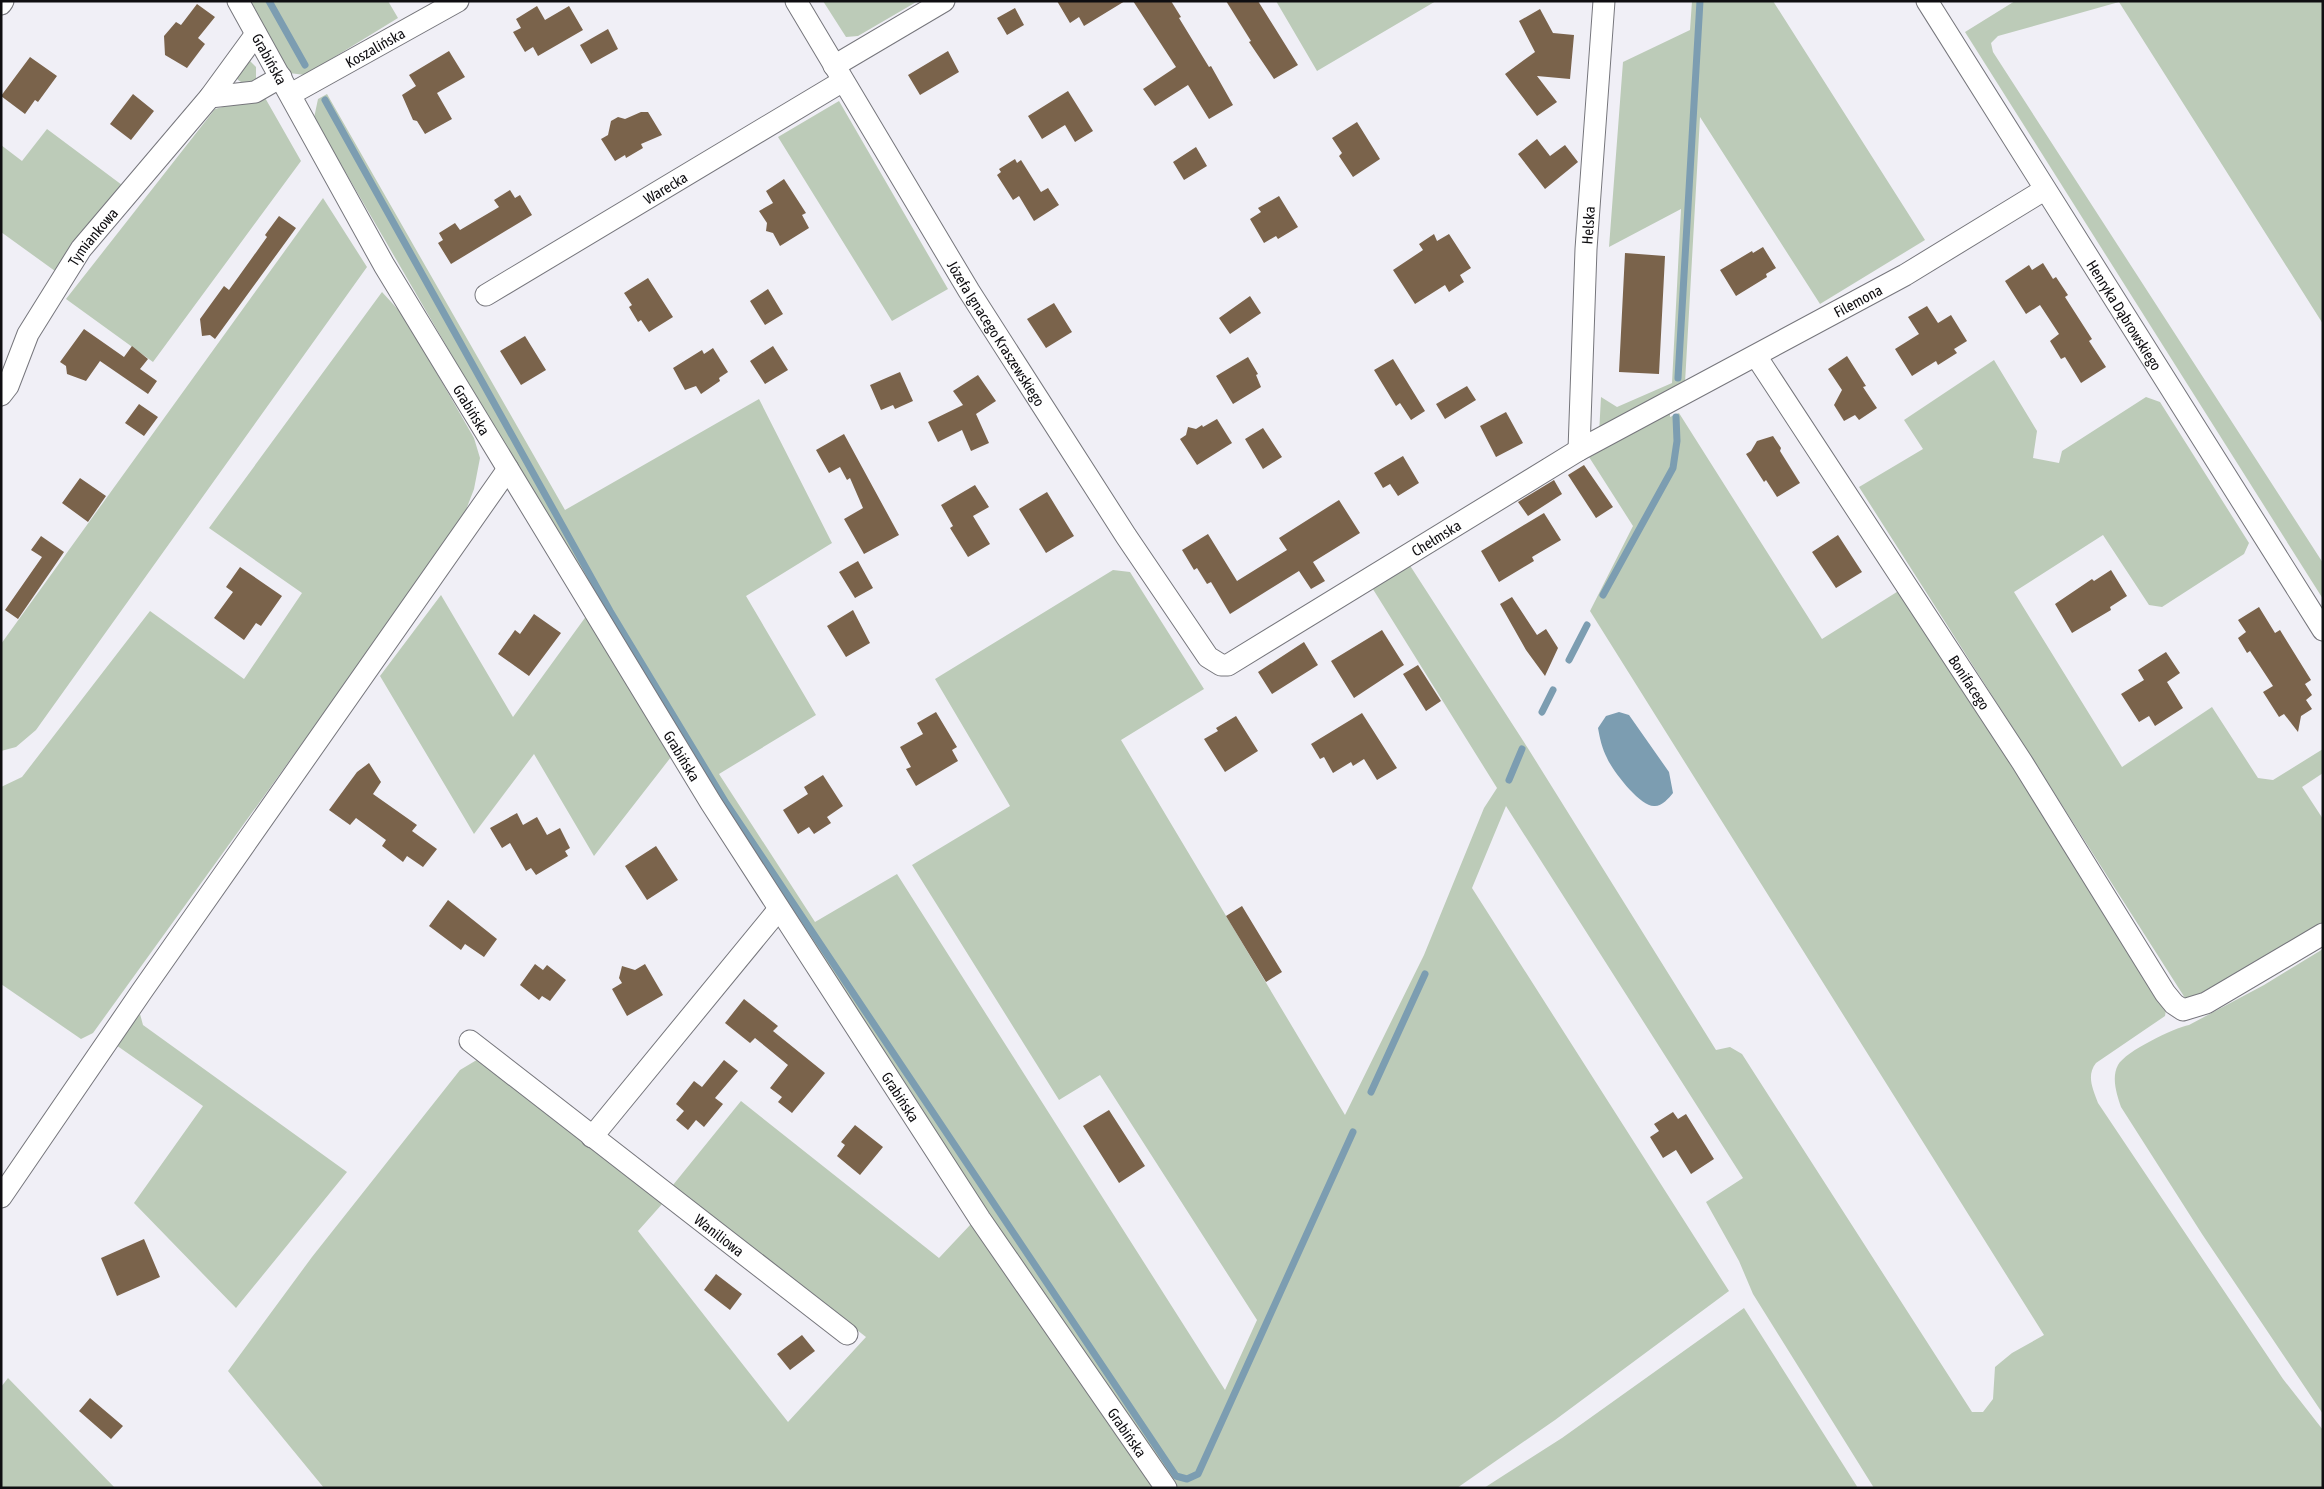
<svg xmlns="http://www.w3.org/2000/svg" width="2324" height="1489" font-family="'Asap Condensed',sans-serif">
<rect width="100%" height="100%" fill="#f0eff6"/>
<path fill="#bccbb8" d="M248 1H388L398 18 305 75 289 73Z
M823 1H918L858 36 846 37Z
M1276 1H1436L1317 71Z
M1692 1H1773L1925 240 1820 304 1700 117 1685 383 1599 434 1601 397 1617 407 1672 383 1681 209 1609 247 1623 62 1690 30Z
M2015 1H2323V324L2119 2 1998 36 1991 43 1993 52 2323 563V599L1965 32Z
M248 59 256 67V79C247 85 238 84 234 74Z
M327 94 565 510 759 399 832 543 746 596 816 715 719 774 815 922 897 874 1225 1390 1257 1320 1100 1075 1059 1100 912 865 1010 806 935 679 1113 570 1130 572 1204 689 1121 740 1345 1115 1424 955 1484 808 1497 788 1371 586 1409 564 1529 750 1716 1050 1730 1047 1742 1054 1972 1412H1983L1993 1399 1995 1367 2012 1353 2044 1335 1590 611 1633 526 1589 457 1670 410V417L1679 413 1822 639 1900 590 2150 983 2166 1010 2165 1016 2096 1063C2086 1076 2093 1089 2098 1103L2283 1379 2323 1430V1488H1874L1753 1294 1739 1261 1706 1202 1743 1178 1506 806 1472 888 1729 1291 1555 1420 1457 1488H1176L1167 1481 812 950 544 514 314 118 318 99Z
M264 96 301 161 153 362 66 299 215 109Z
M839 101 948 289 892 321 778 137Z
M47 129 122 185 55 271 1 232V145L22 161Z
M323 198 367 267 36 730 16 747 1 751V644Z
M382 292 404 316 474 438 480 458 474 489 461 523 93 1033 81 1039 1 984V787L22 777 150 611 244 679 302 593 209 528Z
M1994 360 2037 431 2033 458 2059 463 2062 451 2146 397 2160 402 2249 543 2244 554 2162 607 2149 605 2103 535 2014 592 2122 767 2212 707 2258 778 2273 780 2323 749V773L2302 787 2323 819V927L2195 999 2185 998 1859 487 1923 449 1904 420Z
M441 595 513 717 587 615 671 757 594 856 534 754 474 834 380 676Z
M2323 949V1414L2202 1234 2121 1107C2117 1095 2111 1078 2118 1065 2126 1051 2174 1028 2189 1025L2264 985Z
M140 1014 143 1025 347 1172 236 1308 134 1203 203 1106 116 1045Z
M480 1058 663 1203 638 1231 788 1422 866 1337 673 1185 741 1101 939 1258 971 1224 1155 1488H324L228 1371 312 1257 460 1070Z
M1744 1308 1858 1488H1484L1562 1438Z
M8 1378 115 1488H1V1387Z"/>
<path fill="#7c9db1" d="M1619 712 1629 715 1669 772 1673 793C1669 798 1662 806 1655 806 1641 808 1612 770 1607 758 1602 748 1600 739 1598 728L1606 716Z"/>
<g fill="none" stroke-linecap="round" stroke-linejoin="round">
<path stroke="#7c9db1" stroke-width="7" d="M269 1 305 65
M325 100 610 611 726 803 1176 1476 1187 1479 1198 1474 1353 1132
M1678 378 1700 1
M1603 595 1673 468 1677 441 1676 417
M1569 660 1587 625
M1542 712 1553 690
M1509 780 1522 749
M1371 1092 1425 974"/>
</g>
<path fill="#7a634b" d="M1057 1H1125L1084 26 1079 17 1070 23Z
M1133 1H1171L1181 17 1179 18 1209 67 1211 66 1233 105 1209 119 1188 85 1155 106 1143 89 1176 67Z
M1226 1H1258L1298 65 1274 79 1249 42 1251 41Z
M197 4 215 17 198 38 205 44 187 68 165 55 164 36 176 22 181 25Z
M537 6 545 20 569 6 583 30 538 56 533 47 525 52 513 32 521 28 516 19Z
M1015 8 1024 25 1007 35 997 18Z
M1540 9 1553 33 1574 35 1570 79 1537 76 1557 102 1537 116 1505 74 1535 52 1519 21Z
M608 29 618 49 591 64 580 45Z
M449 51 465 77 437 93 452 119 425 134 417 121 413 120 402 95 416 86 409 75Z
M948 51 959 72 920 95 908 75Z
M30 57 57 76 38 102 35 100 25 114 1 96Z
M1068 91 1093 131 1075 142 1065 125 1042 139 1028 116Z
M133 94 154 111 131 140 110 124Z
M641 112H648L662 135 641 144 643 148 626 158 625 155 615 161 601 139 608 135 611 121 618 117 625 119Z
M1357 122 1380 159 1353 177 1339 156 1342 153 1332 138Z
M1537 139 1550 156 1565 145 1578 162 1545 189 1518 154Z
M1196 147 1207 166 1184 180 1173 162Z
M1015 159 1017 163 1021 160 1041 192 1048 188 1059 205 1034 221 1019 196 1013 200 997 175 1001 172 999 169Z
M784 179 806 213 802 215 809 228 780 246 773 233 766 231 767 223 759 211 773 203 766 191Z
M510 190 515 198 520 195 532 215 451 264 438 243 443 240 439 233 455 223 460 230 499 207 494 200Z
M1279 196 1298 227 1278 239 1276 236 1264 243 1250 219 1261 212 1258 208Z
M279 216 296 228 215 339 210 335 202 336 200 319 224 286 229 290 267 237 265 235Z
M1434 234 1437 241 1449 234 1471 268 1460 275 1464 282 1449 292 1445 285 1415 304 1393 270 1423 250 1419 244Z
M1763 247 1776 268 1766 274 1767 277 1736 296 1720 270 1752 251 1753 253Z
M1625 253 1665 256 1659 374 1619 372Z
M2043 263 2053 279 2056 277 2068 295 2065 297 2092 339 2089 341 2106 367 2081 383 2065 357 2061 359 2050 341 2059 334 2040 305 2026 314 2005 281 2029 265 2032 270Z
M648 278 673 317 649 332 641 320 638 322 629 307 632 305 624 293Z
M768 289 783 314 765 325 750 301Z
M1250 296 1261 313 1230 334 1219 318Z
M1054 303 1072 332 1046 348 1027 319Z
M1927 306 1938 323 1951 315 1967 341 1954 349 1957 353 1938 365 1936 361 1912 376 1895 349 1919 334 1908 317Z
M84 329 124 357 132 346 148 359 140 369 157 381 148 394 100 361 86 381 67 374 66 366 60 362Z
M525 336 546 370 521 385 500 351Z
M773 346 788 370 765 384 750 361Z
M713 348 728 372 719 378 720 381 701 394 696 386 685 390 673 368 702 350 704 354Z
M1847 356 1866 386 1863 387 1877 408 1859 420 1855 415 1844 421 1834 405 1842 390 1828 369Z
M1248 357 1258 374 1256 375 1261 387 1233 404 1216 376Z
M1393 359 1425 411 1411 420 1400 403 1396 406 1374 370Z
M900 372 913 401 895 409 893 405 881 410 870 385Z
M978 375 996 401 976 414 989 443 971 451 962 430 938 442 928 422 963 405 953 391Z
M1467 386 1476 400 1445 419 1436 404Z
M139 404 158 417 144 436 125 423Z
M1506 412 1523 443 1496 457 1480 426Z
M1217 419 1232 443 1197 465 1180 439 1186 435 1188 427 1196 429 1202 425 1203 427Z
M1263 428 1282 457 1263 469 1245 439Z
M844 434 899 535 864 554 844 519 863 508 850 478 847 480 840 467 829 473 816 450Z
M1773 436 1781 448 1780 451 1800 483 1777 497 1766 480 1764 482 1746 454 1751 451 1757 441Z
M1403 456 1419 483 1398 496 1390 484 1383 488 1374 473Z
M1584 465 1613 507 1596 518 1568 475Z
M80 478 106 496 88 522 62 503Z
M1554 480 1562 494 1528 516 1518 502Z
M975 485 989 507 973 516 990 544 968 557 950 528 953 526 941 505Z
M1047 492 1074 536 1046 553 1019 509Z
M1339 500 1360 533 1313 562 1325 581 1311 589 1299 571 1230 614 1211 582 1207 584 1197 568 1194 570 1182 550 1208 534 1237 581 1287 550 1279 538Z
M1544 513 1561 540 1532 557 1534 561 1499 582 1481 551Z
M1838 535 1862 572 1836 588 1812 552Z
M41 536 64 552 18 619 5 610 42 557 31 550Z
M858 561 873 588 855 598 839 572Z
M240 567 282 596 261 626 256 623 244 640 214 618 233 592 226 587Z
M2111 570 2127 596 2110 607 2111 610 2072 633 2055 604 2092 579 2094 581Z
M1512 597 1537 635 1546 629 1558 648 1545 676 1526 650 1500 604Z
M2259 607 2275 633 2280 630 2311 680 2305 684 2312 695 2306 700 2312 709 2301 716 2298 732 2284 714 2279 717 2263 692 2273 686 2250 651 2247 653 2238 638 2246 632 2238 620Z
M853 610 870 643 846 657 827 626Z
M534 614 561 633 529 676 498 654 515 630 520 634Z
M1382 630 1404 665 1354 698 1331 661Z
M1304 642 1318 665 1272 694 1258 672Z
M2166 652 2180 673 2167 682 2183 708 2155 726 2149 716 2139 722 2121 694 2144 680 2138 670Z
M1418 665 1441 701 1426 711 1403 674Z
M936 712 957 747 952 750 958 761 916 786 906 769 911 767 900 747 923 734 917 723Z
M1362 713 1397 768 1377 780 1364 759 1353 766 1351 762 1333 773 1324 757 1320 759 1311 744Z
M1236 716 1258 751 1225 772 1204 739 1218 731 1216 728Z
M369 763 381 782 373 794 417 825 412 831 437 849 423 867 407 856 403 862 382 846 386 840 356 818 350 825 329 810 357 772Z
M823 775 843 806 827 817 831 823 814 834 809 827 798 834 783 810 808 794 804 787Z
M517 813 523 825 537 817 547 835 560 828 570 848 565 851 568 856 536 875 531 868 526 871 510 843 502 848 490 828Z
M656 846 678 880 647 900 625 866Z
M448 900 497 939 484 957 465 944 461 950 429 926Z
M1242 906 1282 972 1266 982 1226 916Z
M535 964 543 970 547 965 566 980 550 1001 542 996 539 1000 520 985Z
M645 964 663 995 627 1016 612 989 622 983 619 978 622 966 635 970Z
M744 999 778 1026 773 1031 825 1073 792 1113 778 1102 782 1097 770 1088 788 1065 755 1038 750 1043 725 1023Z
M724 1060 738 1071 715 1098 723 1104 704 1127 696 1120 688 1130 676 1120 684 1111 676 1104 694 1081 702 1087Z
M1109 1110 1145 1166 1119 1183 1083 1126Z
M1673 1112 1678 1119 1686 1114 1714 1159 1691 1174 1676 1150 1663 1158 1650 1137 1659 1131 1654 1124Z
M855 1125 883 1147 860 1175 837 1156 845 1145 841 1142Z
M144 1239 160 1277 117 1296 101 1258Z
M716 1274 742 1294 730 1310 704 1290Z
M802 1335 815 1351 790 1370 777 1354Z
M90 1398 123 1426 111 1439 79 1411Z"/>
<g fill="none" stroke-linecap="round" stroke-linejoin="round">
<g stroke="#76767c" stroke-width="23">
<g id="street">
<path id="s1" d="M238 1 384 265 711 803 980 1219 1166 1488"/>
<path id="s2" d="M796 1 969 291 1126 536 1208 657 1221 665H1228L1579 450 1905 275 2044 190"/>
<path id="s3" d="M1927 1 2323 630"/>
<path d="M1 4 3 1"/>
<path d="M834 66 944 1"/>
<path id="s4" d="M291 94 458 1"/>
<path d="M210 97 255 92 281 77"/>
<path id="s5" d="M486 295 843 81"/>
<path id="s6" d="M1756 356 2022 762 2165 993 2174 1004 2183 1010 2206 1003 2323 934"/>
<path id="s7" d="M1 395 8 386 28 334 81 249 210 97 256 34"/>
<path id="s8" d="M1579 450 1586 249 1604 1"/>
<path id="s9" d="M470 1041 847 1334"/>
<path d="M592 1137 779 909"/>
<path d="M1 1197 142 991 508 469"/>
</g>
</g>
<use href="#street" stroke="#fff" stroke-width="21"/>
</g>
<g text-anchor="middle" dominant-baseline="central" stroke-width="4" stroke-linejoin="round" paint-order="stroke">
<g font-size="15" fill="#0f0e11" stroke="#f0eff6">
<text stroke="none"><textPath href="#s4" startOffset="96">Koszalińska</textPath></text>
<text stroke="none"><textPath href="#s1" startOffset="66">Grabińska</textPath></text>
<text stroke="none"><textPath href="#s5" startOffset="209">Warecka</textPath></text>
<text stroke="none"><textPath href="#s8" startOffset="225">Helska</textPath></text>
<text stroke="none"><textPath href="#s7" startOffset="184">Tymiankowa</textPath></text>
<text stroke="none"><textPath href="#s2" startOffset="1525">Filemona</textPath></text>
<text stroke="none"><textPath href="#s3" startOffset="371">Henryka Dąbrowskiego</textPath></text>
<text stroke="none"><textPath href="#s2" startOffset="388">Józefa Ignacego Kraszewskiego</textPath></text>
<text stroke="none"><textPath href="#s1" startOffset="471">Grabińska</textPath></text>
<text stroke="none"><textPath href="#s2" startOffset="1041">Chełmska</textPath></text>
<text stroke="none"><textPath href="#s6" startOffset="390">Bonifacego</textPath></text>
<text stroke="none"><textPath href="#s1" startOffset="876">Grabińska</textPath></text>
<text stroke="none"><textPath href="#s1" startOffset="1281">Grabińska</textPath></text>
<text stroke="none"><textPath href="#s9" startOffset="316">Waniliowa</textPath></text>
<text stroke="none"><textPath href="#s1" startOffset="1686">Grabińska</textPath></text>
</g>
</g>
<rect width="2324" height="1489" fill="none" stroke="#0f0e11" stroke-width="5"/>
</svg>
